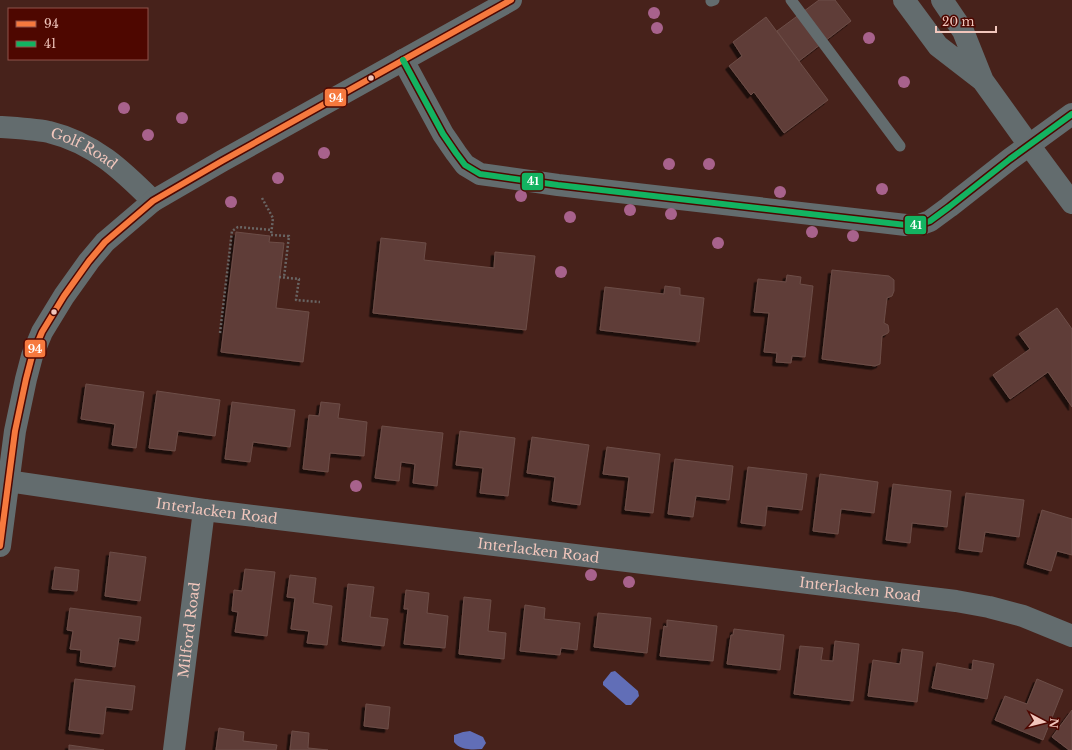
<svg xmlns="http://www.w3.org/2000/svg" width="1072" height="750" font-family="'Libre Baskerville',serif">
<defs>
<filter id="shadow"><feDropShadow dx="-3.5" dy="3.5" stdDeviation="0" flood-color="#0009"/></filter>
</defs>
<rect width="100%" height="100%" fill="#47221b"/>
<path fill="#616eb7" d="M615 671 638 691 639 696 631 705H626L603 685V682L611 672Z
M470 731 483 737 486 743 482 749C472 750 460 750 454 742V735L463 732Z"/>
<path fill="#5e3e39" stroke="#6d4d47" filter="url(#shadow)" d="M819 0H835L851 21 799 61 777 31Z
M766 17 828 100 784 133 754 92 751 95 729 66 742 56 733 42Z
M236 232 270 236 269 242 284 243 276 308 309 312 303 362 221 352Z
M381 238 426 243 424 260 494 268 495 252 535 256 526 330 373 313Z
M832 270 889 276 894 280V291L892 296 887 298 884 323 888 325 889 331 888 333 882 336 880 364 875 366 822 359Z
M787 275 801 277 800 284 813 286 805 357 792 356 791 363 776 362 777 353 764 352 769 313 754 312 758 279 786 282Z
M665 286 680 288V295L704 298 699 342 600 330 605 287 664 294Z
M1057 308 1072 329V407L1048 372 1010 399 993 375 1030 349 1019 334Z
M86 384 144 392 136 448 112 445 115 424 81 419Z
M157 391 220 400 215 436 178 431 175 451 149 448Z
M232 402 295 410 290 447 253 442 250 462 225 459Z
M321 402 340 404 338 418 367 422 364 456 330 453 328 472 303 469 309 415 319 416Z
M382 426 443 433 437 486 413 483 415 464 401 462 399 481 375 478Z
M460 431 515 438 508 496 480 493 483 468 456 465Z
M532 437 589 445 580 505 552 501 555 477 527 473Z
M607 447 660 454 653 513 625 510 629 477 603 474Z
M675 459 733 466 729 500 696 496 693 517 668 514Z
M748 467 807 474 802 510 767 506 765 526 741 523Z
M820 474 878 482 874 513 841 509 838 534 813 531Z
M893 484 951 491 947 527 912 523 910 543 886 540Z
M966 493 1024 500 1019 537 985 532 982 552 959 549Z
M1042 510 1072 519V555L1057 551 1051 571 1027 564Z
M110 552 146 557 140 601 105 596Z
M55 567 79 570 77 591 52 589Z
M245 569 275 572 267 636 235 632 238 612 232 611 234 590 242 591Z
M290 575 316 578 313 603 332 606 327 645 307 643 309 631 291 629 295 598 287 597Z
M348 584 374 587 370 617 388 619 384 646 342 641Z
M406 590 429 593 427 613 448 616 445 648 404 644 408 609H404Z
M464 597 491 600 488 631 506 633 504 659 459 654Z
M525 605 545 608 544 619 580 623 577 650 561 648 560 655 520 651Z
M70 608 141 617 138 641 119 638 115 667 80 662 81 650 70 649 73 631 67 630Z
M598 613 651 618 647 653 594 647Z
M667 620 717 626 713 661 660 656 664 626 667 627Z
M734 629 784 635 780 670 727 664 731 635H733Z
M835 641 859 644 853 701 794 694 800 646 823 648 821 660 833 661Z
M902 649 923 652 917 702 868 696 873 660 900 664Z
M973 660 994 664 987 699 932 688 937 663 972 670Z
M75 679 135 686 132 710 106 707 103 734 69 730Z
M1037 679 1063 690 1043 740 995 720 1005 696 1027 704Z
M366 704 390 707 388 729 364 726Z
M1072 710V750H1069L1052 737Z
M219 728 244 732 243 741 277 745 276 750H216Z
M292 731 309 733 308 748 328 750H290Z
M69 745 104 750H69Z"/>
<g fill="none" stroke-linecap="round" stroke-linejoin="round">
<path stroke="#696564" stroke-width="2.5" stroke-dasharray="2 2" stroke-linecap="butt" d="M262 198 273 218 271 235 289 236 284 277
M279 277 299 279 296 300 320 302
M220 333 232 231 238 227 272 230"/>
<path stroke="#636c6e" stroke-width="11" d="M791 0 900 146
M711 1 714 0"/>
<g stroke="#636c6e" stroke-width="22">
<path d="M403 60 443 134 456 153 465 165 480 174 558 185 906 225H919L930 221 949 207 1010 159 1072 114"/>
<path id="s1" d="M0 127C16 128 33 129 49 132 94 143 122 170 153 201"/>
<path id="s2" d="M0 480 204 510 956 601 989 607 1023 616 1072 636"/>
<path id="s3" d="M174 750 204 510"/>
</g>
<path stroke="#636c6e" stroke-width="22" d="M904 0 938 46 982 80
M942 0 963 31 983 81 1029 145 1072 203
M0 546 15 431 26 379 32 356 42 332 64 296 89 261 105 242 153 201 222 161 511 0"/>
<g stroke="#4e0700" stroke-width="9">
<path id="bus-1" d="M0 546 15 431 26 379 32 356 42 332 64 296 89 261 105 242 153 201 222 161 511 0"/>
</g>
<g stroke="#4e0700" stroke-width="9">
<path id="bus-2" d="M403 60 443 134 456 153 465 165 480 174 558 185 906 225H919L930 221 949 207 1010 159 1072 114"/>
</g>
<use href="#bus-1" stroke="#f6793e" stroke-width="6"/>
<use href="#bus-2" stroke="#13b361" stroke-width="6"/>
</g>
<g fill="#a8628c">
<circle cx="654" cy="13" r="6"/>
<circle cx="657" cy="28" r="6"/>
<circle cx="869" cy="38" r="6"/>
<circle cx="904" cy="82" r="6"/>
<circle cx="124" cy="108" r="6"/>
<circle cx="182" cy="118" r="6"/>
<circle cx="148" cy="135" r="6"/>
<circle cx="324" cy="153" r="6"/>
<circle cx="669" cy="164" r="6"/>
<circle cx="709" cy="164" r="6"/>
<circle cx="278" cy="178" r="6"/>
<circle cx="882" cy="189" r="6"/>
<circle cx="780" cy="192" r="6"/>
<circle cx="521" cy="196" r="6"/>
<circle cx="231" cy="202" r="6"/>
<circle cx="630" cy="210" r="6"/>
<circle cx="671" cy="214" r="6"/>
<circle cx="570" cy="217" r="6"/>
<circle cx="812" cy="232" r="6"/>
<circle cx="853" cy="236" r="6"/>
<circle cx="718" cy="243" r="6"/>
<circle cx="561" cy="272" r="6"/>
<circle cx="356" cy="486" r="6"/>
<circle cx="591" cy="575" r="6"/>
<circle cx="629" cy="582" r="6"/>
</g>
<g fill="#f1c6bc" stroke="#4e0700" stroke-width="1.5">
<circle cx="371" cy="78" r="3.5"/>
<circle cx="54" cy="312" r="3.5"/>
</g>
<g text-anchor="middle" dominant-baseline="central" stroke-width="4" stroke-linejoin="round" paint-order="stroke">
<g font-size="14" fill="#f1c6bc" stroke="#4e0700">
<text stroke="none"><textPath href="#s1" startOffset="88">Golf Road</textPath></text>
<text stroke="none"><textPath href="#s2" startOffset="219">Interlacken Road</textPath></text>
<text stroke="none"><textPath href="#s2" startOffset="543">Interlacken Road</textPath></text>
<text stroke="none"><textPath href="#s2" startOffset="867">Interlacken Road</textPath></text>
<text stroke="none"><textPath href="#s3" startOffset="121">Milford Road</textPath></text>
</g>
</g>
<g stroke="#4e0700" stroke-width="1.5">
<rect x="324" y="88" width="23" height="19" rx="4" fill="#f6793e"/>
<rect x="521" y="172" width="23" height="19" rx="4" fill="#13b361"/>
<rect x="904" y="215" width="23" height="20" rx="4" fill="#13b361"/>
<rect x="24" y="339" width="22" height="19" rx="4" fill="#f6793e"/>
</g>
<g font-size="11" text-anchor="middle" font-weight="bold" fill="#fff">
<text x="336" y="102">94</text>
<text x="533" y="185">41</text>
<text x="916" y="229">41</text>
<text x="35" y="353">94</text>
</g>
<rect x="8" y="8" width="140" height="52" fill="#4e0700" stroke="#8f534b"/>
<rect x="16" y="21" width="20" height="6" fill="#f6793e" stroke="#8f534b"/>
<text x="44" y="28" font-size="12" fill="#f1c6bc">94</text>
<rect x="16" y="41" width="20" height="6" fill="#13b361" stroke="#8f534b"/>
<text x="44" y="48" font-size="12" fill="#f1c6bc">41</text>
<g transform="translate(1044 722) rotate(97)" stroke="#4e0700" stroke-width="3" paint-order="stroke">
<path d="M0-3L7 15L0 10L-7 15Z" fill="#f1c6bc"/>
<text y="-6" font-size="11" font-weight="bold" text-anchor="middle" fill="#f1c6bc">N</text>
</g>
<path d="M936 26v6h60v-6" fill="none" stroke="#f1c6bc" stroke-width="2"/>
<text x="942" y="26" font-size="12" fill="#f1c6bc" stroke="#4e0700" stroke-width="3" paint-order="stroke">20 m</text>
</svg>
